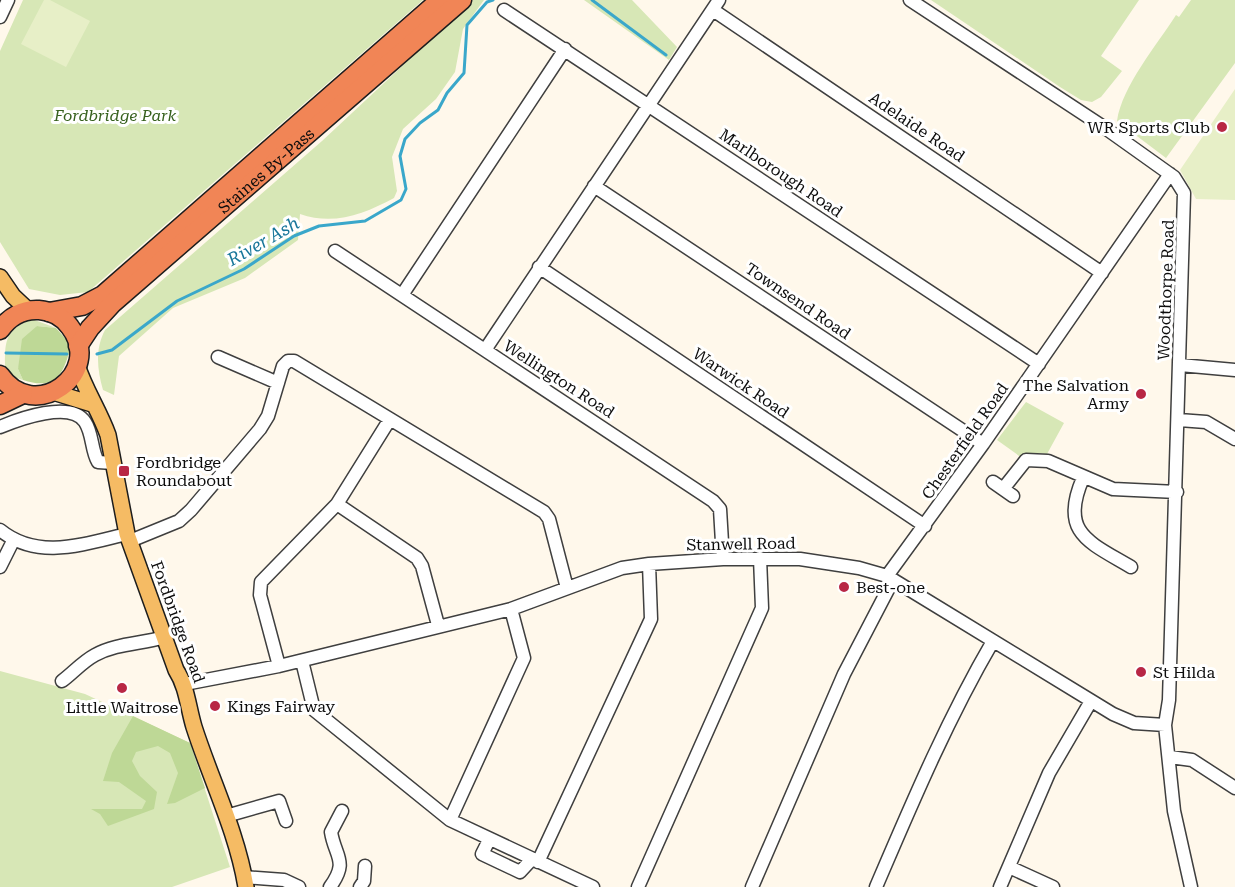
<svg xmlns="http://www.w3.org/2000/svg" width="1235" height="887" font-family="'Roboto Serif',serif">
<rect width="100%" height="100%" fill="#fff8eb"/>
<path fill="#d7e7b6" d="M23 0H423L88 292 60 295 29 289 0 242V51Z
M473 0H484L463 29 455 72 436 99 403 129 392 157 397 191 394 198C364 214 334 226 300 214L298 240 245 278 173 308 119 356 114 395 103 390C97 369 95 349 105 330L322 141Z
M584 0H632L677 47 669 60Z
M931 0H1139L1101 56 1122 71 1101 97 1092 102 1081 100 1060 87Z
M1191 0H1235V63L1166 158 1117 121C1122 86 1157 45 1176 15L1179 17Z
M32 319 56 328 37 326 18 369 23 380 13 377 5 369C5 341 4 331 32 319Z
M1026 402 1064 423 1047 454 1038 453 1022 458 997 440Z
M0 671 85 694 190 743 230 867 172 887H0Z"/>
<path fill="#bed896" d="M37 326 56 328 71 345C64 374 56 391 23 380L18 369 22 339Z
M133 716 190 743 205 788 175 803 167 804 178 773 170 753 158 746 136 752 132 761 140 776 157 792 154 809 108 826 100 814 91 809H142L146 801 119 782 103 781 112 753Z"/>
<path fill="#e7efc7" d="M44 0H50L90 21 66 67 21 44Z
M1235 89V200L1196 199 1180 170Z"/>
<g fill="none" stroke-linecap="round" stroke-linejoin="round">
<path stroke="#3aa7ca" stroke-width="3" d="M592 0 666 55
M6 353 67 354
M97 354 112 350 177 301 244 269 294 236 319 226 365 221 401 200 406 189 400 156 405 139 420 123 438 110 447 93 464 73 467 25 487 2 493 0"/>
<g stroke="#3f3f3f" stroke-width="15">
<path id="minor" d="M910 0 1108 130 1174 177 1184 193 1169 700 1165 725 1174 811 1191 887
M504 10 1039 364
M713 10 1102 273
M0 17 8 0
M594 186 983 444
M335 251 713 501 720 509 723 559
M539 267 925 526
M402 295 565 49
M485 350 719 0
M218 357 278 383
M1180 365 1235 370
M1179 420 1206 422 1235 439
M0 427C19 419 71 400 85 422 93 434 91 450 98 462L113 463
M1083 478C1059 533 1089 542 1131 567
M993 482 1013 496
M1003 489 1026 460 1048 461 1113 489 1177 492
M337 504 417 558 422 566 438 625
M0 530C38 561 84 544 127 534
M130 541 179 521 191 510 260 429 268 416 283 366 288 361H294L544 512 549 519 567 588
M0 567 13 541
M887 576 983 444 1170 174
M302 661 314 710 450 820 593 887
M279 666 260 595 261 582 337 504 390 419
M62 681C73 673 82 662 95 655 117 643 142 644 164 637
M185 684 279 666 511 609 622 568 649 564 723 559H800L859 568 887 576 1113 714 1134 723 1165 725
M1170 757 1192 760 1235 788
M226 816 279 801 286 821
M450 820 524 658 511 609
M489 840 482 854 520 872 532 859
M538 862 651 619 649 564
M1009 867 1053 887
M244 877 284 880 299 887
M330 887C349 861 335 857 331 832L342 811
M360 887 364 881 365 866
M638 887 762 608 760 558
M752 887 844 674 893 580
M876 887C912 803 947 720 993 641
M1000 887 1049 773 1091 701"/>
</g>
<g stroke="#1d1d1d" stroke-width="18">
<path id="major" d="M0 277 13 296 29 311
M77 365C85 390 99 410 108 435L127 534 176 670C187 687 188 707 194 727 211 780 237 832 246 887
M53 392 92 404"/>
</g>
<g stroke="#1d1d1d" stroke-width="21">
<g id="highway">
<path d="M49 312 82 306 103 295 440 0"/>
<path d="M0 330C9 317 23 309 39 310 51 311 63 317 70 327 105 373 34 425 0 375"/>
<path id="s1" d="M78 346 90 328 113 303 462 0"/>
<path d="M0 405 23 394"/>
</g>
</g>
<use href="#minor" stroke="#fff" stroke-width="12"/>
<use href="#major" stroke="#f5bb64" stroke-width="15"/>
<use href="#highway" stroke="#f18556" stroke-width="18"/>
</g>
<g fill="#b82745" stroke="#fff" stroke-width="2">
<circle cx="1222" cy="127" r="6"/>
<circle cx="1141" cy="394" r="6"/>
<rect x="118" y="465" width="12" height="12" rx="3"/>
<circle cx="844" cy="587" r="6"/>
<circle cx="1141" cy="672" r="6"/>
<circle cx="122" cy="688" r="6"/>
<circle cx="215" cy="706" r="6"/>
</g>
<g text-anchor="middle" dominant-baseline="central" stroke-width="6" stroke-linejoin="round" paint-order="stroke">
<g font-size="16" font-style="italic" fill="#37611e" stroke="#fff">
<text x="115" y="115">Fordbridge Park</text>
</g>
<g font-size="16" fill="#0c0c0c" stroke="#fff">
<text transform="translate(917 127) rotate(34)">Adelaide Road</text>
<text stroke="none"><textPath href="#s1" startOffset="258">Staines By-Pass</textPath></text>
<text transform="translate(781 173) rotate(34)">Marlborough Road</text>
<text transform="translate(1166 290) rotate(-88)">Woodthorpe Road</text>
<text transform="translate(798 301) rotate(34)">Townsend Road</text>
<text transform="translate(559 379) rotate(33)">Wellington Road</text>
<text transform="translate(741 383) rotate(34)">Warwick Road</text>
<text transform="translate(965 441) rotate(-55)">Chesterfield Road</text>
<text transform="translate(741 544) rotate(-1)">Stanwell Road</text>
<text transform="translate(178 622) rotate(70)">Fordbridge Road</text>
</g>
<g font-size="16" fill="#0c0c0c" stroke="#fff" text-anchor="start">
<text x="1210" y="127" text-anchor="end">WR Sports Club</text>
<text x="1129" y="385" text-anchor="end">The Salvation<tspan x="1129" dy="18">Army</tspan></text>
<text x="136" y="462">Fordbridge<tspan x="136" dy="18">Roundabout</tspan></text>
<text x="856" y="587">Best-one</text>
<text x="1153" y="672">St Hilda</text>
<text x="227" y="706">Kings Fairway</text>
<text x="122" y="707" text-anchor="middle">Little Waitrose</text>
</g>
<g font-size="18" font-style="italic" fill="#18769a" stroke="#fff">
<text transform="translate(263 241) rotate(-30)">River Ash</text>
</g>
</g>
</svg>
